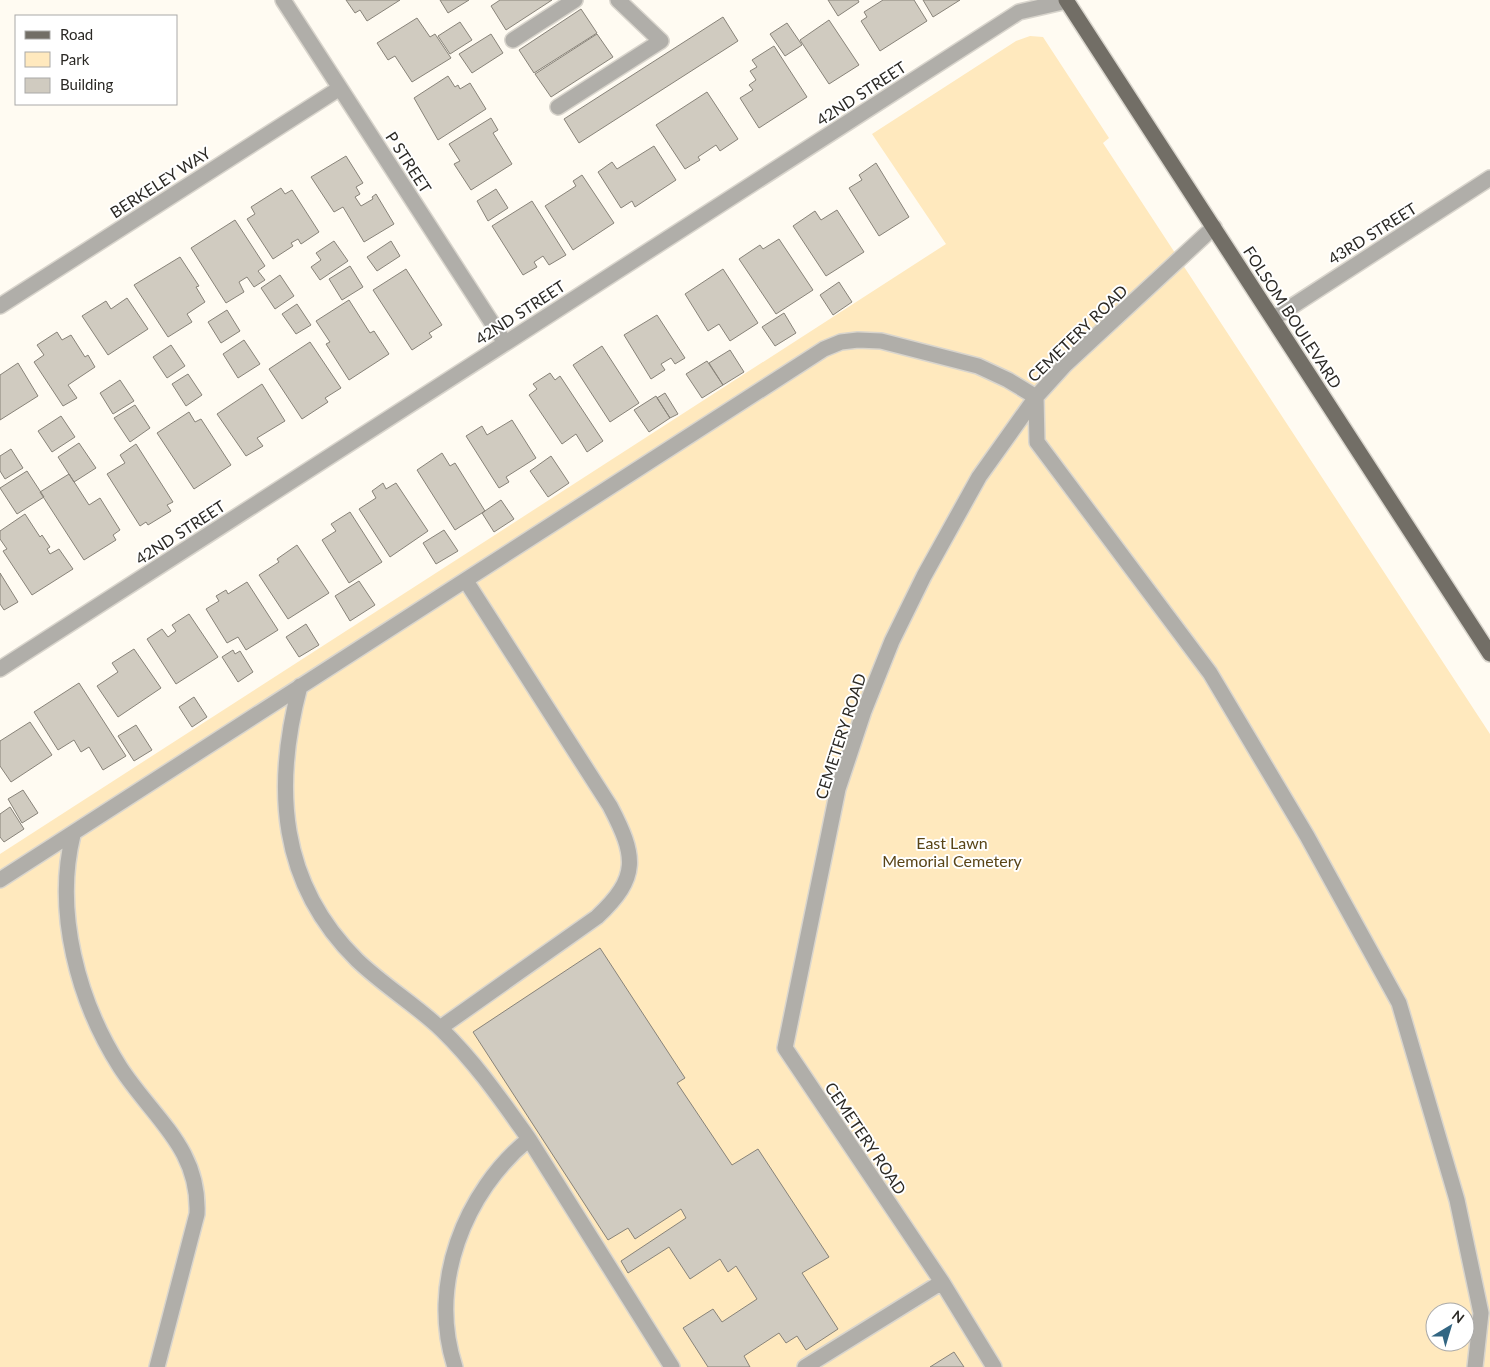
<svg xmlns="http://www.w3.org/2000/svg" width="1490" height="1367" font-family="Lato,sans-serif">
<rect width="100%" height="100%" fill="#fffbf2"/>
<path fill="#ffe9be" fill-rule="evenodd" d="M1030 36 1043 37 1109 138 1103 143 1490 734V1367H0V854L946 244 872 134 1016 41ZM1435 1312H1465V1342H1435Z"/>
<path fill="#d0cbc0" stroke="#888379" d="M346 0H400L367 21 360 10 355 13Z
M440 0H469L448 13Z
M500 0H552L506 30 491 6Z
M828 0H858L859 2 838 16Z
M883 0H914L927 21 880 51 861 21 867 17 864 12Z
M923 0H960L933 17Z
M581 9 597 33 534 73 519 50Z
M723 17 738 41 579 143 564 119Z
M417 18 430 37 435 34 451 58 412 82 395 56 388 60 377 43Z
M829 20 859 65 829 84 800 40Z
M460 22 472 40 450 54 438 36Z
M787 23 802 45 785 56 770 34Z
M491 34 503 53 472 73 459 54Z
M597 34 613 57 551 97 535 74Z
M774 46 807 97 759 128 740 98 753 90 749 85 756 80 750 71 757 67 752 60Z
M448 76 455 87 458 85 460 89 470 83 486 109 438 140 414 98Z
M707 92 738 139 720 151 716 145 698 157 700 160 685 169 656 125Z
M491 118 498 130 493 133 512 164 471 190 454 164 460 161 449 144Z
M654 146 676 180 635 207 632 201 621 208 598 172 612 162 617 169Z
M346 156 363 183 356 187 360 194 355 197 361 206 373 199 372 197 376 194 394 224 364 242 343 207 334 212 311 177Z
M876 163 909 217 879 236 849 188 862 180 859 175Z
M582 175 614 223 573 250 545 206 576 186 573 181Z
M281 188 285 194 292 190 319 232 301 244 298 239 291 243 293 246 273 259 247 219 255 214 251 207Z
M496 189 508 208 488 221 477 201Z
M532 201 566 255 549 265 543 256 534 262 537 267 523 275 492 226Z
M837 210 864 252 826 276 793 226 815 211 821 220Z
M235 220 265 266 258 271 265 280 254 287 247 277 239 282 244 292 226 303 191 248Z
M779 239 813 290 776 314 739 259 760 245 763 249Z
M334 241 348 261 320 280 311 267 321 260 316 253Z
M391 241 400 256 377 271 367 257Z
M180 257 199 286 196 287 205 302 187 314 192 322 168 337 134 285Z
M350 266 363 287 342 300 329 279Z
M406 269 442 325 429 333 432 337 412 350 373 290Z
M723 269 758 323 730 341 719 324 708 331 685 294Z
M280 275 294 296 275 309 261 288Z
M839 282 852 302 833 315 820 295Z
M127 298 148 329 108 355 82 316 106 301 111 309Z
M349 300 370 333 374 331 389 354 349 380 326 344 330 342 316 321Z
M297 304 311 325 296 334 282 314Z
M227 310 240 331 221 343 208 322Z
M784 313 796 333 775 346 762 327Z
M657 315 685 358 675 364 671 358 661 364 665 370 651 379 624 335Z
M57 332 62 340 71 335 85 357 88 355 95 367 68 385 77 398 63 406 34 362 44 355 37 345Z
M244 340 260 364 238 378 223 354Z
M310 342 341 388 325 398 328 402 302 419 269 369Z
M171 345 185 366 167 378 153 357Z
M602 346 639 403 610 422 573 365Z
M730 350 744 372 723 385 709 363Z
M707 361 723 385 702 398 686 374Z
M18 363 38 396 0 420V375Z
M550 373 555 380 560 376 603 441 587 452 576 434 562 444 529 395 537 389 533 384Z
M188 374 202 395 186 406 172 384Z
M120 380 134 401 113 414 100 393Z
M262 384 285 421 257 438 263 446 246 456 217 414Z
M665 393 678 414 670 418 657 398Z
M656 396 670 418 649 432 634 410Z
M135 405 150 428 130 442 114 418Z
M189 412 195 422 201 419 231 465 194 489 157 433Z
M61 416 75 437 52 452 38 431Z
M512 420 536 458 506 477 509 482 499 488 466 436 482 426 487 435Z
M79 443 96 468 74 482 58 457Z
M136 444 173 502 167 505 171 511 148 525 146 522 140 526 107 474 125 463 120 455Z
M11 449 23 468 5 479 0 471V456Z
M442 453 450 466 455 463 485 511 455 530 417 470Z
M551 456 569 483 548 497 530 471Z
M27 471 44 497 17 514 0 488Z
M69 474 89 505 100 498 120 530 113 535 116 540 84 560 40 492Z
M383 483 386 489 396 483 428 531 390 557 359 509 376 498 372 491Z
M501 500 514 519 494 532 482 513Z
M350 512 382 562 349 583 322 540 336 531 331 524Z
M25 514 40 537 42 535 50 547 47 549 50 554 59 549 73 569 32 595 3 551 7 549 0 539V531Z
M444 530 458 551 436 564 423 543Z
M297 545 329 593 288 619 259 575 279 562 277 559Z
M0 573 18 602 4 610 0 604Z
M359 581 375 605 350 621 335 596Z
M247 582 278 630 246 650 238 637 227 643 206 609 219 601 216 596 226 590 228 594Z
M189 614 218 657 176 684 147 639 162 629 168 637 176 631 172 625Z
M306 624 319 645 299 657 286 637Z
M134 649 161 688 118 717 97 686 118 672 112 663Z
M233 650 235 654 240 651 253 672 238 682 222 657Z
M79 683 126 756 103 770 89 747 81 752 74 740 58 750 34 712Z
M194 697 207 717 192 727 179 707Z
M30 722 52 755 11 782 0 766V741Z
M136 725 152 750 134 761 118 736Z
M23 790 38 813 22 823 8 799Z
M10 807 24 829 4 842 0 837V814Z
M600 948 685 1078 677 1083 732 1165 758 1149 829 1257 802 1273 838 1329 806 1350 797 1336 786 1343 779 1333 744 1356 750 1367H708L683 1328 713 1309 722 1322 757 1299 736 1266 728 1272 720 1259 690 1279 669 1247 628 1273 621 1261 686 1218 681 1209 635 1239 628 1228 608 1240 473 1032Z
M954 1352 964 1367H930Z"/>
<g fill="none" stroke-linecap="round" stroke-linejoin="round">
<g stroke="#d9d5cd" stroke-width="18">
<path id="minor" d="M283 0 505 343
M513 40 575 0
M558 107 661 41 618 0
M0 306 340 88
M1274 318 1490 178
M0 669 1019 12 1067 1
M300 686C273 787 279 883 357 960 384 986 416 1005 442 1030 476 1063 502 1101 529 1139 464 1192 428 1285 455 1367
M73 835C54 912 78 1001 120 1067 153 1118 200 1148 197 1214L157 1367
M0 880 824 349 841 342 858 340 881 341 978 366 1008 380 1036 397 1037 442 1210 673 1307 836 1399 1003 1457 1200 1481 1313 1475 1367
M440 1028 597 917C640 877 636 856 610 806L466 581
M529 1139 672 1367
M805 1367 942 1282
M994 1367 942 1282 785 1048 838 789 864 711 892 641 924 576 979 477 1036 397 1065 365 1214 227"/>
</g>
<g stroke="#d9d5cd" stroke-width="18">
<path id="major" d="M1066 0 1490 654"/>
</g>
<use href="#minor" stroke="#b0aea9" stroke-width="15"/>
<use href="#major" stroke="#726e66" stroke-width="15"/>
</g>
<g text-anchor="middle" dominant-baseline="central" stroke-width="4" stroke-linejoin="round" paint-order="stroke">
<g font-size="16" fill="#2b2925" stroke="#fff">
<text transform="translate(861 93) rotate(-33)">42ND STREET</text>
<text transform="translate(409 162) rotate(57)">P STREET</text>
<text transform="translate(160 182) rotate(-33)">BERKELEY WAY</text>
<text transform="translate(1372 233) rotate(-32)">43RD STREET</text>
<text transform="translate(520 312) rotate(-33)">42ND STREET</text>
<text transform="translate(1293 317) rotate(57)">FOLSOM BOULEVARD</text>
<text transform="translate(1077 333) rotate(-44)">CEMETERY ROAD</text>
<text transform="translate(180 532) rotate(-33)">42ND STREET</text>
<text transform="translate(840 736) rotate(-72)">CEMETERY ROAD</text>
<text transform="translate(866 1138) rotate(56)">CEMETERY ROAD</text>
</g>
<g font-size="16" fill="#594416" stroke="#fff">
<text x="952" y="842">East Lawn<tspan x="952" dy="18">Memorial Cemetery</tspan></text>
</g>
</g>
<rect x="15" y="15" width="162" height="90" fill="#ffffff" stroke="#aaa9a8"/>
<rect x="25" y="31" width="25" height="8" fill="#726e66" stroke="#aaa9a8"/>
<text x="60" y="40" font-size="15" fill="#2b2925">Road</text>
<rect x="25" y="52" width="25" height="15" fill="#ffe9be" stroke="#aaa9a8"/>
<text x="60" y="65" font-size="15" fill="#2b2925">Park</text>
<rect x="25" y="78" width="25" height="15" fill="#d0cbc0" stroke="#aaa9a8"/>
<text x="60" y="90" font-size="15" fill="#2b2925">Building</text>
<g transform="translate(1450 1327) rotate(38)"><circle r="24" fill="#ffffff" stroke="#aaa9a8"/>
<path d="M0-4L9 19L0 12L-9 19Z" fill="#326683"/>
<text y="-8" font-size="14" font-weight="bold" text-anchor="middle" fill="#2b2925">N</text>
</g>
</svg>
